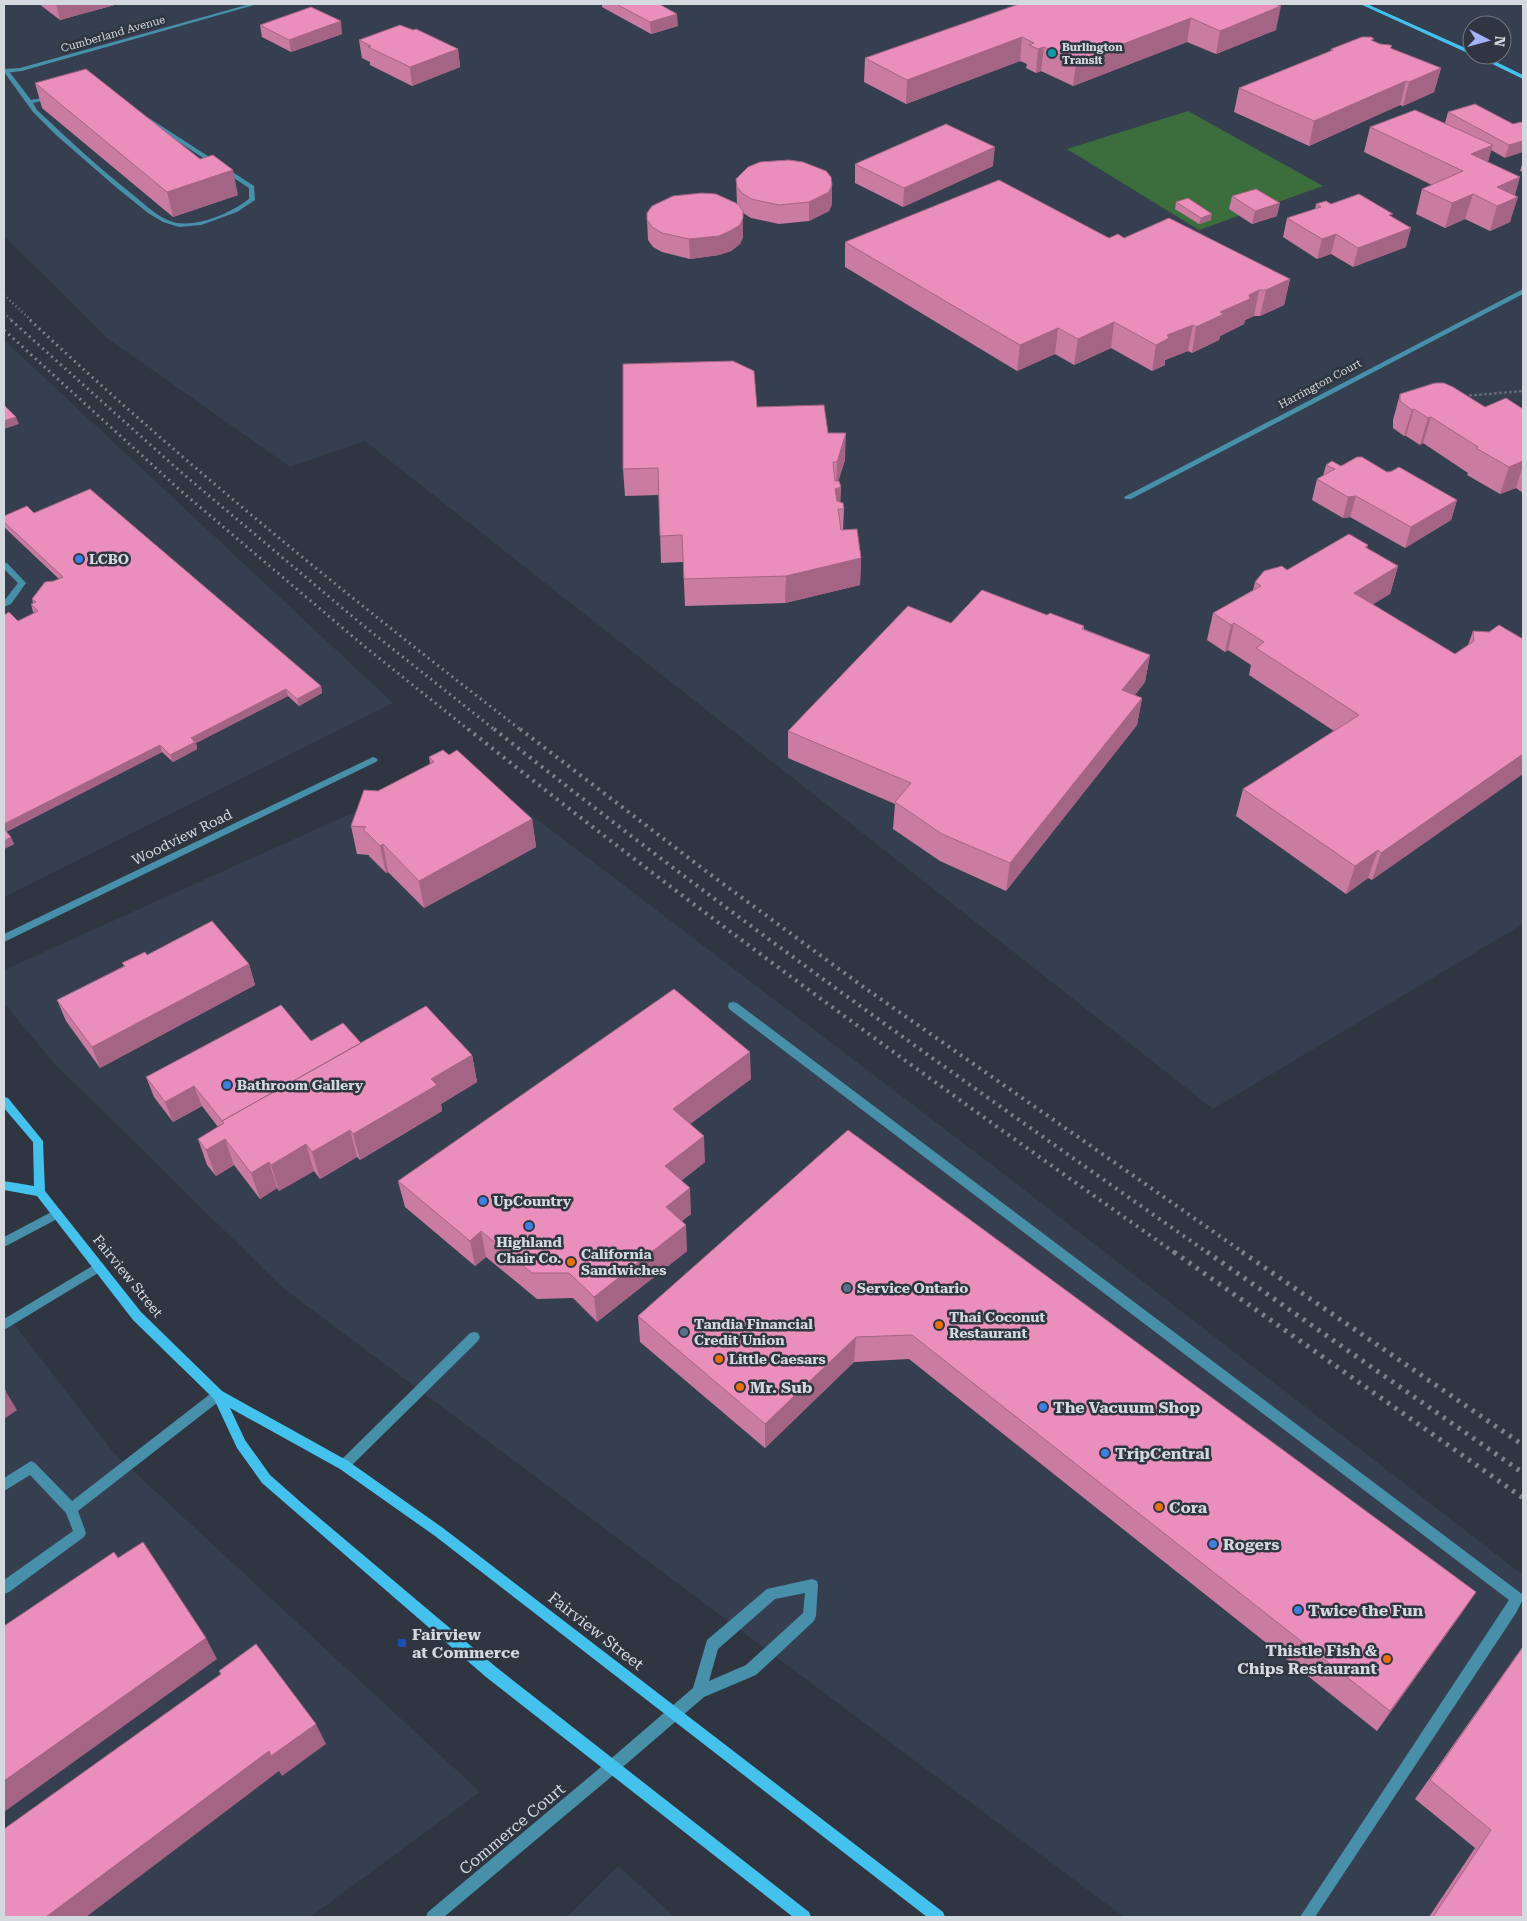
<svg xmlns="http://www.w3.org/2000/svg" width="1527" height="1921" font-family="'Roboto Serif',serif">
<rect width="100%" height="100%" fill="#2f3641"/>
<path fill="#353f50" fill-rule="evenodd" d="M4 4H1523V924L1213 1109 365 441 290 467 107 338 4 236ZM1472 25H1502V55H1472Z
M4 340 393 703 4 897Z
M463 763 979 1155 1523 1575V1917H1124L283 1288 53 1062 4 1003V970Z
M4 1311 113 1452 480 1792 310 1917H4Z
M618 1866 675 1917H567Z"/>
<path fill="#3c6d3c" d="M1188 111 1323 186 1199 230 1067 149Z"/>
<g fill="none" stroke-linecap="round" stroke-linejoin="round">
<path stroke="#626872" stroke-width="2.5" stroke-dasharray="3 2" stroke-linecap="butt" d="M1464 396 1523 391"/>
<path fill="#488faa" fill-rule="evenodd" d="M4 70H8L31 100 53 96V98L33 103 37 110C68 139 99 168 132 194 146 205 160 220 177 223 202 226 230 213 249 199V188L147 121V119L149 118 254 186 255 200 237 212 201 225 179 227 163 222 148 213 117 188 56 135 33 112 4 72Z
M4 563H7L26 583 11 604 4 607V601L18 583 4 569Z
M733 1002 737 1003 1522 1594 1523 1599 1516 1613 1315 1917H1300L1509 1600 729 1009 728 1006 729 1003Z
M57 1209 61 1211 63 1214 61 1217 4 1247V1237Z
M99 1262 103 1264 105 1267 103 1270 4 1330V1319Z
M474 1332 478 1333 480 1337 478 1341 348 1469 344 1471 340 1469 338 1465 340 1461 470 1333Z
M218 1390 222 1391 224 1395 222 1399 78 1511 86 1533 84 1537 9 1592 4 1594V1580L73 1531 66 1513 30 1475 4 1491V1478L31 1461 35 1463 72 1501 214 1391Z
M812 1579 817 1581 818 1585 816 1616 814 1621 756 1675 704 1697 617 1772 612 1774 607 1772 605 1767 607 1762 693 1688 707 1640 767 1589ZM805 1593 803 1613 746 1665 709 1681 718 1649 775 1599Z"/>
<path fill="#488faa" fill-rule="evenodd" d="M250 4H258L22 71 4 73V69L20 68Z
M1523 289V294L1131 499H1125L1124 497Z
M373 757 376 758 378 760 376 762 4 942V934Z
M612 1760 617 1762 619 1767 617 1772 444 1917H426L428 1912 607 1762Z"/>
<path fill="#44c1ed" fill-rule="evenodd" d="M1360 4H1367L1472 51V55Z
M1474 55H1482L1523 75V79Z
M4 1097 8 1098 43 1141 45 1191 141 1312 222 1391 348 1461 443 1528 943 1912 945 1917H927L435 1536 340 1469 230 1408 245 1440 270 1475 304 1505 496 1667 809 1912 811 1917H793L486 1677 262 1483 237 1448 214 1399 133 1320 37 1196 4 1190V1181L34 1186 33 1142 4 1108Z"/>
<path stroke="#7c828b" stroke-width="2.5" stroke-dasharray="1 3" stroke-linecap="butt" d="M4 295 32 321
M4 313 13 321"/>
<path stroke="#7c828b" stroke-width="3" stroke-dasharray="2 4" stroke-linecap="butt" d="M11 320 182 473 365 627 495 730
M30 320C186 466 352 600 521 730
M4 330 181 491 364 646 469 730"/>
<path stroke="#7c828b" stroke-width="4" stroke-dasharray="2.5 5" stroke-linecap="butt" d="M468 729C697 912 935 1084 1175 1253
M494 729C725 913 967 1084 1208 1253
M520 729 707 872 862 986 1244 1253"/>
<path stroke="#7c828b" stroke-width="5" stroke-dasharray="3 6" stroke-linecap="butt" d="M1174 1252 1523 1498
M1207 1252 1523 1473
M1242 1252 1523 1445"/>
</g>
<path fill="#c97ba1" d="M39 4H118L60 20Z
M602 4H659L678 26 651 34 602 7Z
M1274 4 1276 30 1216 54 1187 42 1073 86 1041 71 1036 73 1026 68 1027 64 1020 61 906 104 864 82 865 58Z
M260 25 342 34 291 52 262 37Z
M413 30 458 49 460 67 412 86 370 65V62L362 58 359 40Z
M1373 41 1441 68 1434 92 1403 106 1400 105 1309 146 1234 112 1239 88 1330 52 1331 49Z
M35 83 238 195 173 217 42 108Z
M1448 112 1513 124 1521 122 1505 158 1491 150 1488 162 1515 196 1510 222 1490 231 1465 219 1445 228 1416 214 1422 189 1432 185 1364 152 1370 127 1445 123Z
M1523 161V172L1520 171Z
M855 164 993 166 903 207 855 183Z
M736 179 832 204 829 211 809 221 779 224 751 218 743 213V237L740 244 731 251 719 255 690 259 662 252 653 247 648 240 647 220 737 204Z
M1232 196 1277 216 1252 224 1229 209Z
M1176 202 1211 220 1199 224 1175 209Z
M1316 204H1331L1392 217 1406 247 1353 267 1331 254 1317 259 1283 237 1287 218 1315 209Z
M1124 238 1290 279 1284 305 1260 316H1254L1245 320 1244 324 1220 336 1219 340 1192 353 1188 351 1165 360V365L1152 371 1111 348 1074 365 1055 354 1017 371 845 267V242Z
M1400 394 1485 407 1523 409V493L1516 488 1500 494 1467 475 1468 473 1423 443 1420 445 1406 436H1404L1393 428V420Z
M757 407 828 433 845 460 838 481 841 487 840 502 844 509 843 530 861 558 860 585 785 603 685 606 683 562 661 563 659 495 625 496 623 469Z
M1326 465 1387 472 1457 500 1451 520 1405 548 1350 517 1343 518 1312 500 1317 479 1323 476Z
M34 513 321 686 322 693 299 706 288 696 196 743 197 749 173 762 162 752 6 832 14 844 4 849 18 621 35 613 33 612 31 604 33 603 32 599 54 581 59 579 4 527V516Z
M1368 545 1367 548 1398 566 1390 594 1372 604 1455 654 1468 645 1473 631 1489 632 1372 880 1368 878 1346 894 1236 816 1243 789 1334 731 1249 675 1251 665 1228 650 1225 652 1207 640 1213 613 1253 590 1255 582 1287 570Z
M1047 615 1084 626V629L1150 655 1145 682 1135 695 1142 698 1137 725 1006 891 940 861 893 829 895 804 788 758V731L951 623Z
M449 755 532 819 536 847 424 908 388 872 386 873 369 856V855L357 854 351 826 378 791 430 764 429 757Z
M147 955 249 964 255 985 100 1068 66 1021 57 1000 124 966 122 963Z
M311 1041 361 1043 472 1055 477 1082 441 1104 442 1111 360 1160 357 1157 320 1179 314 1171 279 1191 277 1188 260 1199 234 1165 216 1176 207 1165 198 1139 218 1127 202 1106 173 1122 154 1097 146 1077Z
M751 1079 690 1124 705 1162 681 1181 691 1214 682 1221 687 1251 597 1322 573 1298 537 1299 486 1257 475 1266 405 1207 398 1181Z
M848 1130 1476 1592 1461 1614 1377 1731 909 1359 854 1362 765 1448 640 1342 638 1316Z
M1523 1646V1917H1429L1475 1848 1415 1799Z"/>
<path fill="#a46483" d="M56 4H118L60 20Z
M1281 6 1276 30 1216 54 1220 31Z
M677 14 678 26 651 34 650 22Z
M1191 18 1187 42 1073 86 1076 62Z
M341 21 342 34 291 52 289 40Z
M1022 37 1020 61 906 104 907 80Z
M1044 47 1041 71 1036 73 1038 49Z
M458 49 460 67 412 86 410 67Z
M1441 68 1434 92 1403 106 1409 82Z
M1406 81 1400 105 1309 146 1314 121Z
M1523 141V152L1505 158 1509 145Z
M1493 145 1485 170 1471 154Z
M995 147 993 166 903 207 904 188Z
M233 170 238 195 173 217 167 192Z
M1520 177 1514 199 1518 197 1510 222 1490 231 1497 206V187Z
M832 185V204L829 211 809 221V202Z
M1473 194 1465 219 1445 228 1452 203Z
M1280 203 1277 216 1252 224 1255 211Z
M1212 214 1211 220 1199 224 1201 218Z
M743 218V237L740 244 731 251 719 255 690 259 689 239Z
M1411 228 1406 247 1353 267 1358 248Z
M1336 234 1331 254 1317 259 1322 239Z
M1290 279 1284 305 1260 316 1266 290Z
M1259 290 1254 316 1245 320 1244 324 1220 336 1219 340 1192 353 1196 327 1249 295Z
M1114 322 1111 348 1074 365 1078 339Z
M1193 325 1188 351 1165 360V365L1152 371 1156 345 1167 335Z
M1058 328 1055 354 1017 371 1020 345Z
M1414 409 1406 436H1404L1412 410Z
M16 417 19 424 4 429V421Z
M1431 417 1423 443 1420 445 1428 418Z
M846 433 845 460 836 489 841 487 840 509H838L835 489H836L837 462Z
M1523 461V465L1516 488 1500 494 1509 467Z
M1356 496 1350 517 1343 518 1348 497Z
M1457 500 1451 520 1405 548 1411 527Z
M861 558 860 585 785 603 786 576Z
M1398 566 1390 594 1346 621 1354 593Z
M1234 623 1228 650 1225 652 1231 625Z
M1150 655 1145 682 1117 717 1122 690Z
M321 686 322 693 299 706 297 699Z
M286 689 288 696 196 743 197 749 173 762 170 755 191 738Z
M1142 698 1137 725 1006 891 1010 863Z
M160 745 162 752 4 833V824Z
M1523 754V774L1372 880 1381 853Z
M532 819 536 847 424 908 419 881Z
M11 837 14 844 4 849V841Z
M383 844 388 872 386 873 380 846Z
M1378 850 1368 878 1346 894 1355 866Z
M249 964 255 985 100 1068 92 1047Z
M750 1052 751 1079 674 1135 673 1109Z
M472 1055 477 1082 441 1104 442 1111 360 1160 353 1134 431 1079Z
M194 1086 202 1106 173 1122 165 1102Z
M350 1130 357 1157 320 1179 312 1152Z
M704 1136 705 1162 666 1192 665 1166Z
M225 1139 234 1165 216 1176 206 1150Z
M306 1144 314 1171 279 1191 271 1165Z
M269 1162 277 1188 260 1199 251 1173Z
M690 1188 691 1214 667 1232 666 1207Z
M686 1225 687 1251 597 1322 594 1297Z
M481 1231 486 1257 475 1266 470 1241Z
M856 1337 854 1362 765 1448V1424Z
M6 1392 17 1410 4 1419V1393Z
M1476 1592 1461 1614 1377 1731 1390 1711Z
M206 1638 217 1659 4 1812V1781Z
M316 1724 326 1744 282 1776 279 1771 86 1917H46L269 1751Z"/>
<path fill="#ea8fbb" stroke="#a46483" d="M616 4H659L677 14 650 22Z
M1019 4H1274L1281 6 1220 31 1191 18 1076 62 1044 47 1038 49 1029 45 1034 43 1022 37 907 80 865 58Z
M311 7 341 21 289 40 260 25Z
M400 25 413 30 416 29 458 49 410 67 368 47 371 46 359 40Z
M1362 37H1371L1374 39 1371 40 1380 44 1390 45 1392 46 1390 48 1441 68 1409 82 1406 81 1314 121 1239 88 1333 50 1331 49Z
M86 69 200 159 213 155 233 170 167 192 35 83Z
M1475 104 1513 124 1521 122 1523 123V141L1509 145 1448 112Z
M1415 110 1493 145 1471 154 1520 177 1497 187 1518 197 1497 206 1473 194 1452 203 1422 189 1463 171 1370 127Z
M946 124 995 147 904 188 855 164Z
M789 160 803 162 826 171 831 177 832 185 829 192 809 202 779 205 751 199 742 193 737 187 736 179 748 167 760 162Z
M999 180 1109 238 1118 234 1124 238 1169 218 1290 279 1266 290H1259L1249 295 1250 299 1220 312 1224 314 1196 327 1193 325 1167 335 1169 338 1156 345 1114 322 1078 339 1058 328 1020 345 845 242Z
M1256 189 1280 203 1255 211 1232 196Z
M702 193 716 194 738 204 743 211V218L740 225 730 231 719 236 689 239 662 233 652 227 647 220V213L652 206 673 196Z
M1359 194 1393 214 1389 215 1411 228 1358 248 1336 234 1322 239 1287 218 1321 207 1316 204 1326 201 1331 204Z
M1188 198 1212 214 1201 218 1176 202Z
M733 361 754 371 757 407 824 405 828 433H846L837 462H833L835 481H839L841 487 835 489 837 501 843 503 844 509H838L841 530 857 529 861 558 786 576 684 579 682 535 660 536 658 468 623 469V364Z
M1435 383H1444L1453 387 1485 407 1506 398 1523 409V461L1509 467 1476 448 1478 447 1431 417 1428 418 1414 409 1412 410 1400 401V394Z
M4 405 16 417 4 421Z
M1357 457H1362L1387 472 1392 471 1399 467 1457 500 1411 527 1356 496 1348 497 1317 479 1335 469 1326 465 1332 461 1341 466Z
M90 489 321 686 297 699 286 689 191 738 195 742 170 755 160 745 4 824V615L9 612 18 621 38 611 31 604 36 602 32 599 45 582 54 581 63 577 4 522V516L27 506 34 513Z
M1349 534 1368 545 1365 547 1398 566 1354 593 1455 654 1474 641 1473 631 1489 632 1499 625 1523 639V754L1381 853 1378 850 1355 866 1243 789 1359 715 1256 648 1264 642 1234 623 1231 625 1213 613 1261 586 1255 582 1264 571 1282 566 1287 570Z
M982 590 1047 615 1050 613 1084 626 1082 629 1150 655 1122 690 1142 698 1010 863 942 834 895 802 911 783 788 731 908 606 951 623Z
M443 750 449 755 457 750 532 819 419 881 383 844 380 846 363 829 366 827 351 826 364 790 378 791 434 762 429 757Z
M4 829 11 837 4 841Z
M212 921 249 964 92 1047 57 1000 125 966 122 963 145 952 147 955Z
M674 989 750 1052 673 1109 704 1136 665 1166 690 1188 666 1207 686 1225 594 1297 569 1273H532L481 1231 470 1241 398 1181Z
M281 1005 311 1041 343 1023 361 1043 222 1121 223 1122 194 1086 165 1102 146 1077Z
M426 1006 472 1055 431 1079 437 1085 353 1134 350 1130 312 1152 306 1144 271 1165 269 1162 251 1173 225 1139 206 1150 198 1139 224 1123 222 1121Z
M848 1130 1476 1592 1390 1711 912 1335 856 1337 765 1424 638 1316Z
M4 1388 6 1392 4 1393Z
M143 1542 206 1638 4 1781V1626L114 1552 118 1558Z
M256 1644 316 1724 271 1756 269 1751 46 1917H4V1829L221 1674 219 1671Z
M1523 1647V1917H1433L1491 1830 1430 1780Z"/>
<circle fill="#0f9aa8" stroke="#2f3641" stroke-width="2" cx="1052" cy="53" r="5"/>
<g fill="#3f7fe0" stroke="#2f3641" stroke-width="2">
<circle cx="79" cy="559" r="5"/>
<circle cx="227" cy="1085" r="5"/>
<circle cx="483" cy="1201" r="5"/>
<circle cx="529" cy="1226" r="5"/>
<circle cx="1043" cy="1407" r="5"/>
<circle cx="1105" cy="1453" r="5"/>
<circle cx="1213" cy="1544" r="5"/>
<circle cx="1298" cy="1610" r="5"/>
</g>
<g fill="#e8710a" stroke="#2f3641" stroke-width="2">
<circle cx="571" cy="1262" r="5"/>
<circle cx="939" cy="1325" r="5"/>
<circle cx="719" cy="1359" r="5"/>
<circle cx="740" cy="1387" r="5"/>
<circle cx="1159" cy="1507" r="5"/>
<circle cx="1387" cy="1659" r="5"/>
</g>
<g fill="#5c6f8a" stroke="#2f3641" stroke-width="2">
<circle cx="847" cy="1288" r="5"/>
<circle cx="684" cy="1332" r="5"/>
</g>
<rect fill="#1a4fb4" stroke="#2f3641" stroke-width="2" x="397" y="1638" width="10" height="10" rx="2.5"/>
<g text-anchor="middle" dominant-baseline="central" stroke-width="5" stroke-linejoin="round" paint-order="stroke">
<g font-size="11" fill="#d4d8df" stroke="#2f3641">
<text transform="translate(113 34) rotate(-16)">Cumberland Avenue</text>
<text transform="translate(1320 384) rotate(-28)">Harrington Court</text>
</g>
<g font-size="11" font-weight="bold" fill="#d4d8df" stroke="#2f3641" text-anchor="start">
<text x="1062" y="47">Burlington<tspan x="1062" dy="13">Transit</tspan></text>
</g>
<g font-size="14" font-weight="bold" fill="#d4d8df" stroke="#2f3641" text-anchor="start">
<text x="89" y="559">LCBO</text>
<text x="237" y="1085">Bathroom Gallery</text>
<text x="493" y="1201">UpCountry</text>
<text x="529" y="1242" text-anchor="middle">Highland<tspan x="529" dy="16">Chair Co.</tspan></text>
<text x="581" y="1254">California<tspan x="581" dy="16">Sandwiches</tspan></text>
<text x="857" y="1288">Service Ontario</text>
<text x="949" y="1317">Thai Coconut<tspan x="949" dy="16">Restaurant</tspan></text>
<text x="694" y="1324">Tandia Financial<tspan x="694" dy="16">Credit Union</tspan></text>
<text x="729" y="1359">Little Caesars</text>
</g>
<g font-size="14" fill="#d4d8df" stroke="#2f3641">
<text transform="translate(182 837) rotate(-26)">Woodview Road</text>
<text transform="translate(128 1276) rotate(51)">Fairview Street</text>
</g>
<g font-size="16" font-weight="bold" fill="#d4d8df" stroke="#2f3641" text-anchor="start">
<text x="750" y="1387">Mr. Sub</text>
<text x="1053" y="1407">The Vacuum Shop</text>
<text x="1115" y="1453">TripCentral</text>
<text x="1169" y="1507">Cora</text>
<text x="1223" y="1544">Rogers</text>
<text x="1308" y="1610">Twice the Fun</text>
<text x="412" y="1634">Fairview<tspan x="412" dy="18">at Commerce</tspan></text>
<text x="1377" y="1650" text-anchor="end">Thistle Fish &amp;<tspan x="1377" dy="18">Chips Restaurant</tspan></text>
</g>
<g font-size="16" fill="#d4d8df" stroke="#2f3641">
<text transform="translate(596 1631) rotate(38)">Fairview Street</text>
<text transform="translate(512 1829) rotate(-40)">Commerce Court</text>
</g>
</g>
<rect width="1527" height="1921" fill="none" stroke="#d4d8df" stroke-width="10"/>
<g transform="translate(1487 40) rotate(96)"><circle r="24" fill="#2f3641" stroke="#717780"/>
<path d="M0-4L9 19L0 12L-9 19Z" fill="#a4b1fc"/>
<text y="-8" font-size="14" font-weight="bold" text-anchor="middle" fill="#d4d8df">N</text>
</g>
</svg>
